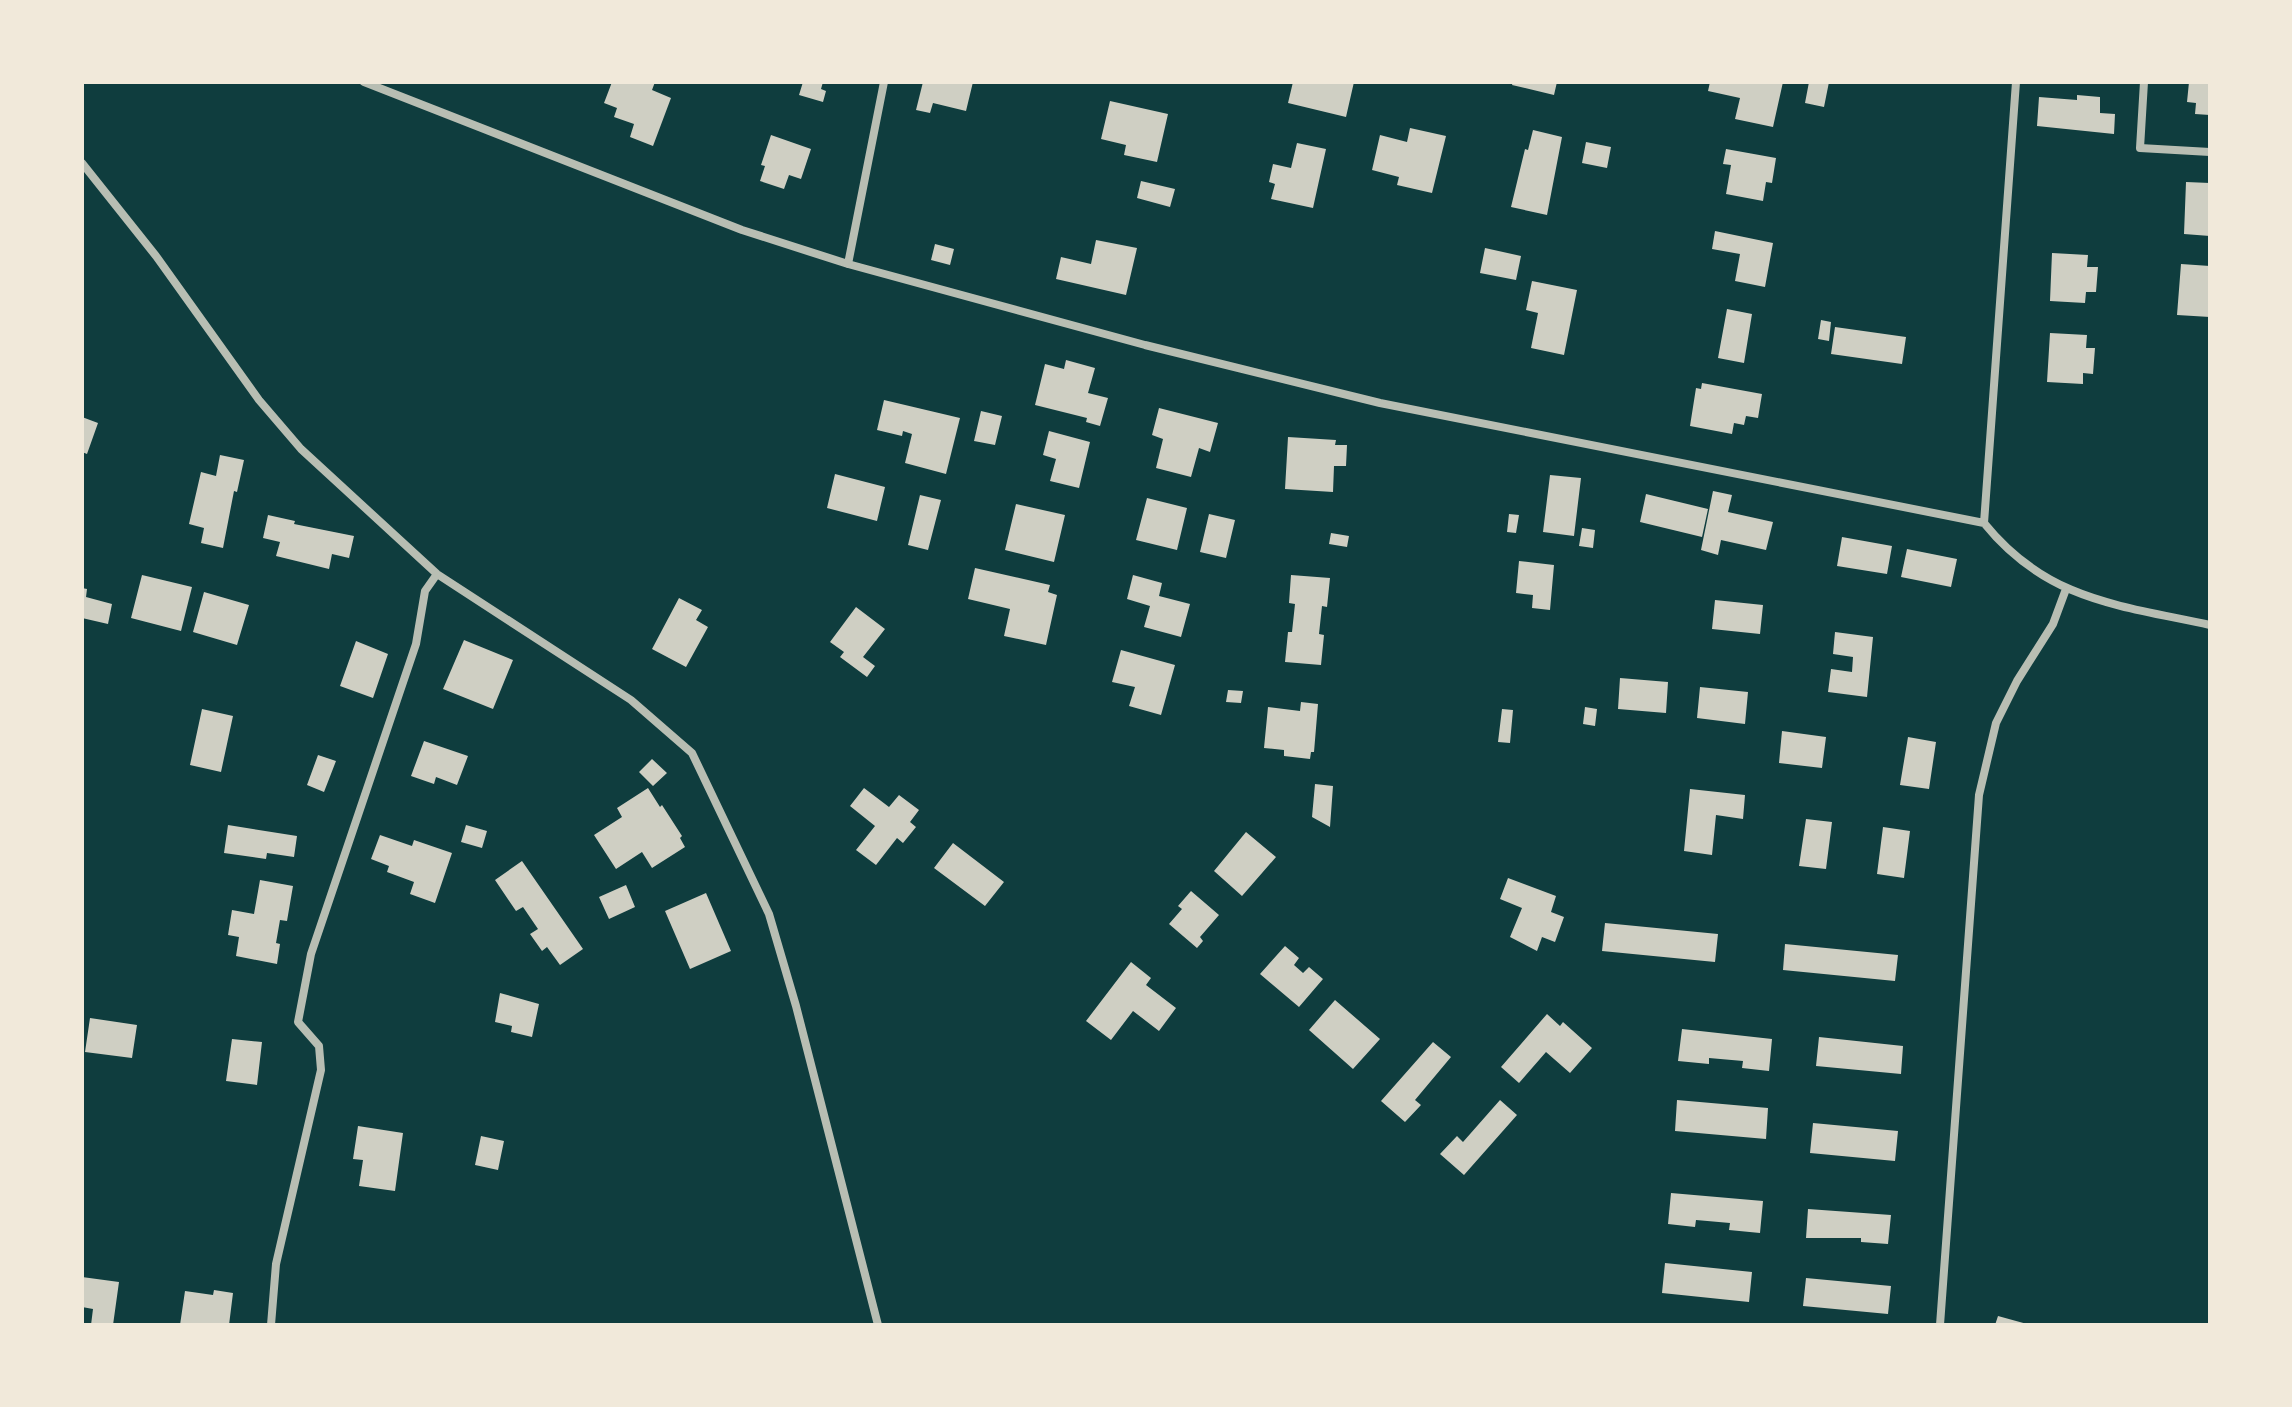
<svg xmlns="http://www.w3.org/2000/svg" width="2292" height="1407" font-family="Roboto,sans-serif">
<rect width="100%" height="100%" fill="#0f3d3e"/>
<path fill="#cfcfc3" d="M612 82H655L652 90 671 98 653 146 630 137 634 124 614 117 617 108 604 103Z
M803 82H823L821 89 826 91 823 102 799 95Z
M923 82H973L966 111 933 103 930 113 916 110Z
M1293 82H1354L1346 117 1288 103Z
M1513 82H1557L1554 95 1512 85Z
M1710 82H1783L1773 127 1735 119 1740 98 1708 91Z
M1809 82H1829L1824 107 1805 103Z
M2189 82H2210V115L2195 114 2196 103 2187 102Z
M2077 95 2100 97V113L2115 114 2114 134 2037 126 2039 97 2077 100Z
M1110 101 1168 114 1157 162 1124 155 1126 145 1101 139Z
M1410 128 1446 136 1432 193 1397 185 1399 177 1372 170 1380 135 1407 142Z
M1533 130 1562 137 1547 215 1511 207 1525 149 1528 150Z
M771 135 811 149 801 179 789 175 784 189 760 181 765 166 761 165Z
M1586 142 1611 147 1607 168 1582 163Z
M1297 143 1326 149 1313 208 1271 199 1275 184 1269 182 1273 164 1291 168Z
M1726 149 1776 158 1772 183 1766 182 1763 201 1726 194 1731 165 1723 164Z
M1141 181 1175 189 1170 207 1137 198Z
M2186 182 2210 183V236L2184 234Z
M1715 231 1773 243 1765 287 1735 281 1740 254 1712 249Z
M1096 240 1137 248 1126 295 1056 279 1061 257 1091 264Z
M935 244 954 249 950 265 931 260Z
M1485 248 1521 256 1516 280 1480 273Z
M2052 253 2088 255 2087 267H2098L2096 292H2086L2085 303 2050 301Z
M2181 264 2210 266V317L2177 315Z
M1532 281 1577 290 1564 355 1531 348 1538 313 1526 310Z
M1727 309 1752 314 1744 363 1718 358Z
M1821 320 1831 322 1829 341 1818 339Z
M1835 327 1906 337 1902 364 1831 354Z
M2050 333 2087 335 2086 348H2095L2093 374 2083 373V384L2047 382Z
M1066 360 1095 368 1088 393 1108 398 1100 426 1086 422 1087 418 1035 405 1045 364 1064 369Z
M1702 383 1762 394 1758 418 1746 416 1744 425 1734 423 1732 434 1690 426 1696 388 1701 389Z
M884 400 960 418 946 474 905 463 912 434 903 431 902 436 877 430Z
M1159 408 1218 423 1210 452 1199 448 1191 477 1156 468 1163 439 1152 435Z
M981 411 1002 416 995 445 974 441Z
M82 417 98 423 87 454 82 452Z
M1049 431 1090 442 1079 488 1050 481 1056 459 1043 455Z
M1288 437 1336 440 1335 445H1347L1346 466H1334L1333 492 1285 489Z
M220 455 244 460 237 492 234 491 223 548 201 543 204 528 189 524 201 472 216 476Z
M835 474 885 487 877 521 827 508Z
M1550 475 1581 478 1574 536 1543 532Z
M1713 491 1732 495 1728 512 1773 522 1766 550 1721 540 1718 555 1701 550Z
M1646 494 1708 509 1702 537 1640 522Z
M920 495 941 500 928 550 908 545Z
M1147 498 1187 508 1177 550 1136 540Z
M1016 504 1065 515 1054 562 1005 550Z
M1209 514 1235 520 1226 558 1200 552Z
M1509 514 1519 515 1516 533 1507 532Z
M268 515 295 521 294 524 354 536 349 558 332 554 329 569 276 556 280 542 263 538Z
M1582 528 1595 530 1593 548 1579 546Z
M1331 533 1349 536 1347 547 1329 544Z
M1842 537 1892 546 1887 574 1837 566Z
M1907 549 1957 559 1951 587 1901 577Z
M1519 561 1554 565 1550 610 1532 608 1533 595 1516 593Z
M975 568 1050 585 1048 592 1057 595 1046 645 1004 636 1010 609 968 599Z
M142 575 192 587 181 631 131 618Z
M1133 575 1162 583 1159 596 1190 604 1181 637 1144 627 1150 606 1127 599Z
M1291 575 1330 578 1327 607 1322 606 1319 634 1324 635 1321 665 1285 662 1288 632H1292L1295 604 1289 603Z
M82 588 87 589 86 597 112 604 108 624 82 618Z
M204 592 249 605 237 645 193 632Z
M679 598 702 610 696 620 708 627 686 667 652 649Z
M1715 600 1763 605 1760 634 1712 629Z
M856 607 885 629 863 657 875 666 867 677 840 657 844 652 830 642Z
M1835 632 1873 637 1867 697 1828 692 1831 669 1852 672 1853 657 1833 654Z
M464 640 513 660 493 709 443 689Z
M356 641 388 654 373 698 340 686Z
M1121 650 1175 665 1161 715 1129 706 1135 687 1112 682Z
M1620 678 1668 682 1666 713 1618 709Z
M1700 687 1748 692 1745 724 1697 718Z
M1228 690 1243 691 1241 703 1226 702Z
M1301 702 1318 704 1314 752H1311L1310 759 1284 756V750L1264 748 1268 707 1300 711Z
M1585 707 1597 709 1595 726 1583 724Z
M202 709 233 716 221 772 190 765Z
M1502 709 1513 710 1510 743 1498 742Z
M1782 731 1826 737 1822 768 1779 763Z
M1908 737 1936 742 1929 789 1900 785Z
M424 741 468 756 457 785 436 777 434 784 411 776Z
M318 755 336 761 324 792 307 785Z
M652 759 667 773 653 786 639 772Z
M1315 784 1333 786 1330 827 1312 817Z
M648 788 660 807 662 805 682 836 680 838 685 847 652 868 642 852 616 869 594 835 622 817 617 808Z
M864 788 889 807 899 795 919 810 910 822 916 827 903 843 897 838 876 865 856 850 875 826 850 806Z
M1690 789 1745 795 1743 819 1716 815 1712 855 1684 851Z
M1806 819 1832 822 1826 869 1799 866Z
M228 825 297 836 294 857 267 853 266 859 224 853Z
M466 825 487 831 482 848 461 842Z
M1883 827 1910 831 1904 878 1877 874Z
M1246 832 1276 857 1242 896 1214 871Z
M380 835 412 846 414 840 452 853 435 903 410 894 414 882 387 872 389 866 371 859Z
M953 843 1004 882 985 906 934 868Z
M522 861 583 949 560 965 547 947 542 951 530 934 538 929 523 907 516 911 495 880Z
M1508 878 1556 896 1551 912 1564 917 1555 942 1542 937 1537 951 1510 937 1522 908 1500 899Z
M260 880 293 886 287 921 280 920 276 943 280 944 277 964 236 956 239 937 228 935 232 910 254 914Z
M626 885 635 907 609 919 599 897Z
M1191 891 1219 915 1200 937 1203 941 1197 948 1169 924 1182 909 1178 906Z
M706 893 731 951 690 969 665 911Z
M1605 923 1718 934 1715 962 1602 951Z
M1785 944 1898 955 1895 981 1783 970Z
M1285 946 1299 958 1294 965 1303 973 1309 967 1323 979 1299 1007 1260 974Z
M1131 962 1151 978 1146 985 1176 1008 1159 1031 1133 1011 1111 1040 1086 1021Z
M500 993 539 1004 532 1037 511 1032 512 1026 495 1022Z
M1335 1000 1380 1039 1353 1069 1309 1030Z
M1547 1014 1560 1026 1563 1022 1592 1048 1570 1073 1546 1052 1519 1083 1501 1067Z
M90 1018 137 1025 132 1058 85 1052Z
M1682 1029 1772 1039 1769 1071 1742 1068 1743 1061 1709 1058V1064L1678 1061Z
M1819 1037 1903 1046 1901 1074 1816 1066Z
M232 1039 262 1042 257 1085 226 1081Z
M1433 1042 1451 1057 1415 1100 1421 1105 1405 1122 1381 1101Z
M1500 1100 1517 1115 1464 1175 1440 1154 1457 1136 1463 1142Z
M1677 1100 1768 1108 1766 1139 1675 1131Z
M1813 1123 1898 1131 1895 1161 1810 1153Z
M358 1126 403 1133 395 1191 359 1186 363 1160 353 1159Z
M481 1136 504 1141 498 1170 475 1165Z
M1671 1193 1763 1201 1760 1233 1729 1230 1730 1223 1696 1220 1695 1227 1668 1224Z
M1808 1209 1891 1215 1888 1244 1861 1242V1238H1806Z
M1665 1263 1752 1272 1749 1302 1662 1293Z
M82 1277 119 1282 113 1325H91L93 1309 82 1307Z
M1806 1278 1891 1286 1888 1314 1803 1306Z
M214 1290 233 1293 229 1325H180L185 1291 213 1295Z
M1998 1316 2027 1324V1325H1995Z"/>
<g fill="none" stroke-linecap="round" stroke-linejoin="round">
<path stroke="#b8beb3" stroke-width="8" d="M364 82 742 230 848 264 1145 345 1380 403 1984 523
M2144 82 2140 148 2210 152
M82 163 156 256 259 400 301 449 437 574 631 700 692 753 769 914 796 1006 878 1325
M848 264 884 82
M1984 523 2016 82
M1984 523C2047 601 2119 605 2210 625
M271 1325 276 1264 321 1070 319 1046 298 1022 311 954 416 644 425 591 437 574
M1940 1325 1979 795 1996 723 2017 681 2053 624 2066 589"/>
</g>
<rect width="2292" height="1407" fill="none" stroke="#f1e9da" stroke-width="168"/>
</svg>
